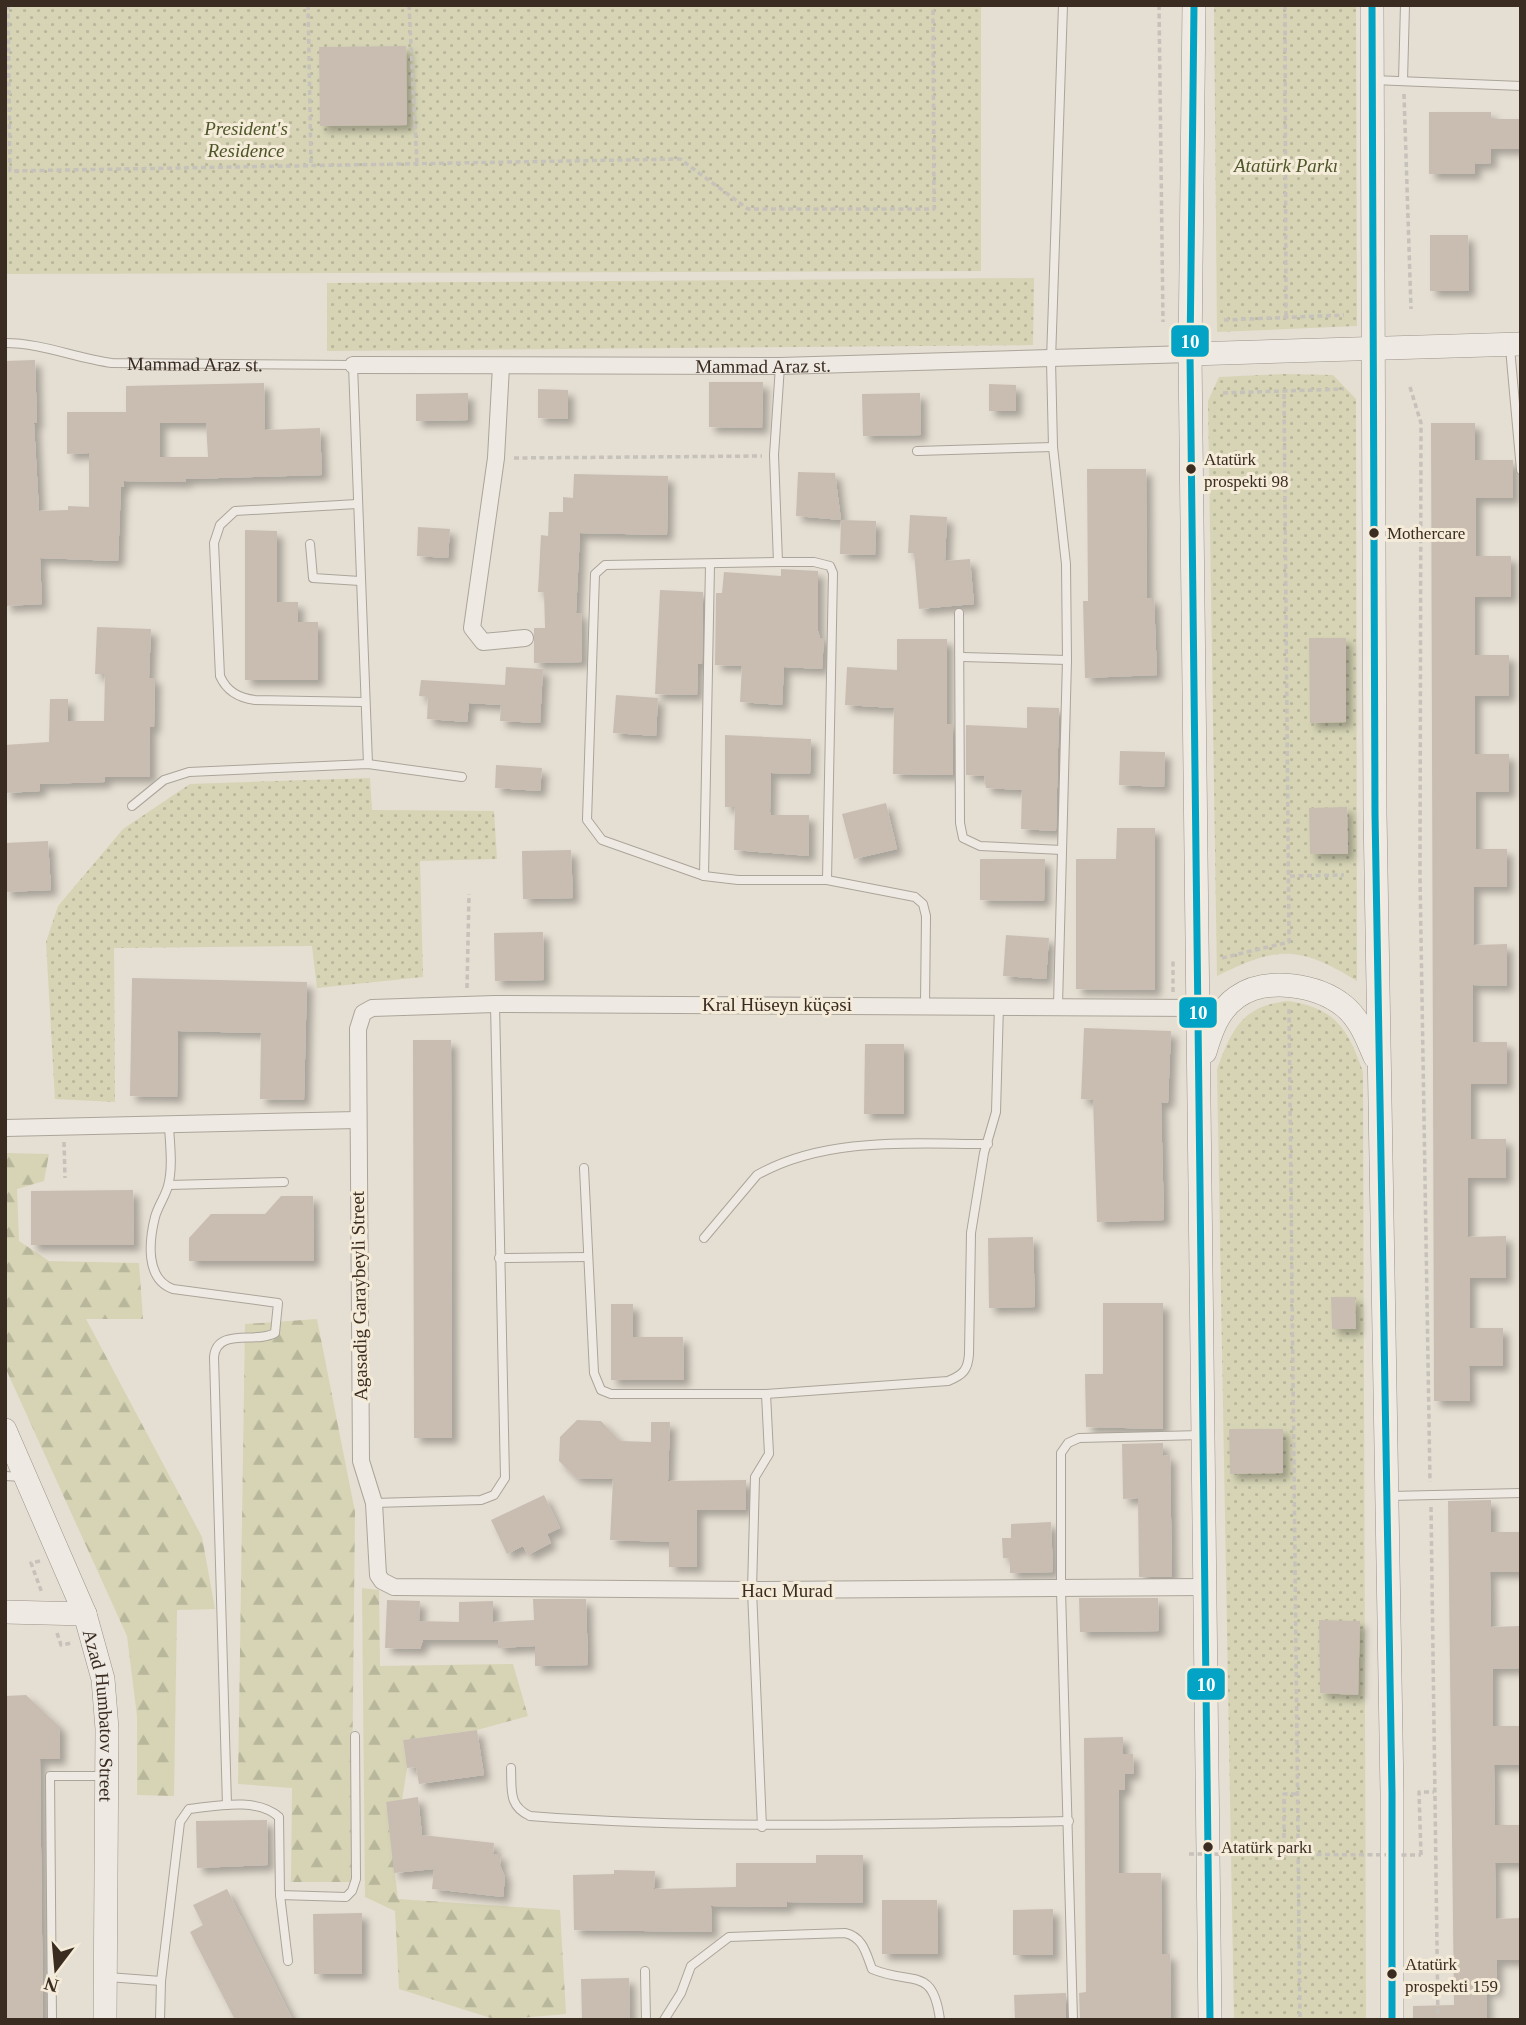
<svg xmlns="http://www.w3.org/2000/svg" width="1526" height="2025" font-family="Georgia,serif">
<defs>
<pattern id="grass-dots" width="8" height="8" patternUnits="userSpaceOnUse" patternTransform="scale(1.75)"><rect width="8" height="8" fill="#d6d4b5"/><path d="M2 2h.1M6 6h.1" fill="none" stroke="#b8b69b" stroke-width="1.8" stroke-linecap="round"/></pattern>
<pattern id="forest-firs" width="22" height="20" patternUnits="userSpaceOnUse" patternTransform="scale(1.75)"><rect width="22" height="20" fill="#d6d4b5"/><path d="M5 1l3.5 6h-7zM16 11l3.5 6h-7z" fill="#b8b69b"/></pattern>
<filter id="shadow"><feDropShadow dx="6" dy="6" stdDeviation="3.5" flood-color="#0004"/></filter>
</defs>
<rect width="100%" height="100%" fill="#e5ded2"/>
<path fill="url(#grass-dots)" d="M5 5H981V271L5 274Z
M1214 5H1356L1357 326 1217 332Z
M1034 278 1033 345 327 351V283Z
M1284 374 1333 375 1356 399 1357 981C1299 945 1277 946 1217 976L1208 401 1219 377Z
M370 778 372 810 494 811 497 859 420 861 423 977 317 988 312 946 114 948 115 1102 55 1099 46 942 58 906 123 829 190 784Z
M1288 1001C1336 1008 1348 1029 1363 1072L1366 2020H1234L1217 1069C1232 1029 1242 1006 1288 1001Z"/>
<path fill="url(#forest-firs)" d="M5 1153 49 1154 44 1181 17 1189 19 1241 49 1261 139 1263 143 1319H86L202 1537 215 1609 177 1610 174 1796 137 1795V1716L127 1636 5 1367Z
M317 1319 355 1512 351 1882H291L292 1788 238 1784 245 1324Z
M362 1588 379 1590 380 1666 513 1664 528 1716 477 1730 403 1740 407 1768 402 1800 386 1803 398 1899 560 1910 566 2014 497 2020 399 1989 395 1911 365 1897Z"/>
<path fill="#c9bdb2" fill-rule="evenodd" filter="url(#shadow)" d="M406 46 407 125 320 126 319 47Z
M1429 112H1491V119H1521V149H1491V163L1475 164V174H1429Z
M1430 235H1468L1469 291H1430Z
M35 360 37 423H34L39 511 68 510V506L89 507V453L67 454V412H126V386L264 383 265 430 320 428 322 475 186 479V482L124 481V487H121L118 561 40 558 42 604 5 606V361ZM160 423H206L208 457H160Z
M709 382H763L762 428 709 427Z
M989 384 1016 385V411H989Z
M538 389 568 390V419L538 418Z
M468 393V420L416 421V394Z
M920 393 921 435 863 436 862 394Z
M1431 423H1475V460H1513V498H1476V556H1511V597H1475V655H1509V696H1475V754H1509V792H1476V849H1507V887H1474V945L1507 944V986L1473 985V1042H1507V1084H1471V1139H1506V1178H1468V1237L1506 1236V1278H1470V1328H1503V1366H1469L1470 1401H1434Z
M1087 469H1146L1147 598H1154L1157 675 1085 678 1083 601H1088Z
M798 472 835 473 841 520 796 516Z
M574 474 668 476 667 535 580 533 576 613H581L582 662 534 663V628H545L544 592H538L541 535 548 536 549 512H563V497L573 498Z
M910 515 947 517 945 561 970 559 974 604 919 609 914 553H908Z
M841 520 876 521 875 555 840 554Z
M418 527 450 529 448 558 417 556Z
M245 530 277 531V602H298V622H318V680H245Z
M781 569 818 571V631L820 638H824L822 669 784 667 782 705 740 702 742 666 715 665 716 593H722L724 572 781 576Z
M660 590 703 592 702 664H698L697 695 655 694Z
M97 627 151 629 149 678H155L154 727H150V777H105V782L40 784V791L5 793V745L49 742 50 699H68V721H104L105 674H95Z
M1309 638H1346V722L1310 723Z
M897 639H947V724H953V775L893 774 894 708 845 705 847 667 897 670Z
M506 667 543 669 540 723 500 721 501 705 469 703 467 722 427 719 428 697 419 696 421 680 505 685Z
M616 695 658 698 656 736 613 733Z
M1027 707 1059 708 1056 831 1021 829 1022 790 986 788 984 776 966 775V725L1027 728Z
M725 735 811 739 810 774 771 773 770 812 771 815H809V856L734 850 735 807H725Z
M1120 751 1165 752 1164 787 1119 785Z
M496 765 542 768 540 791 495 788Z
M886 803 897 849 854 859 842 814Z
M1347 807 1348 854H1310L1309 808Z
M1117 828H1155V990L1076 989V859H1116Z
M48 841 51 890 5 892V843Z
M571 850 573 898 523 899 522 851Z
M980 859H1045L1044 901 980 900Z
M543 932 544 980 495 981 494 933Z
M1006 935 1049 938 1046 979 1003 976Z
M132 978 307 982 304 1100 260 1099 261 1033 178 1031 177 1097 130 1096Z
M1084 1028 1171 1031 1168 1103 1161 1102 1164 1220 1097 1222 1093 1100 1081 1099Z
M413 1040H451L452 1438H414Z
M865 1044H904V1114H864Z
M133 1190 134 1245H31V1191Z
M281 1196H313L314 1261H189V1238L211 1214H265Z
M1033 1237 1035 1307 989 1308 988 1238Z
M1331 1297H1355L1356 1329H1332Z
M1103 1303H1163V1429L1086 1427 1085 1374H1103Z
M611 1304H633V1337H683L684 1380H611Z
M577 1420 601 1421 620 1441 651 1442V1422H670L668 1481 746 1480V1510H697V1567H669V1542L610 1540 613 1479 576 1478 559 1461 560 1437Z
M1229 1429H1283V1473L1230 1474Z
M1163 1443V1456L1170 1455 1172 1577H1139L1138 1498 1123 1499 1122 1444Z
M544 1495 560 1528 547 1534 551 1543 528 1555 523 1546 507 1554 491 1520Z
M1491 1500V1532H1521V1572H1490L1491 1627 1521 1626V1668L1493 1669V1726H1521V1765H1494L1495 1825H1521V1863H1495L1496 1919 1521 1918V1960H1497V1991H1486L1487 2020H1413V2006L1454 2005 1448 1501Z
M1051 1522 1053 1572 1010 1573V1558H1003L1002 1538H1011V1524Z
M1079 1598H1158L1159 1631 1080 1632Z
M533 1599H586L588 1665 535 1666V1646L498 1648V1640H423L420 1649 385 1648 387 1600 420 1601 419 1621 459 1622V1602L493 1601V1622L534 1620Z
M1319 1620 1360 1621 1358 1695 1320 1693Z
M26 1695 60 1727V1759H40L43 2020H5V1696Z
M477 1730 484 1775 419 1784 416 1767 407 1768 403 1740Z
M1123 1737V1754H1133L1134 1774H1125V1790H1119V1873H1161L1162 1954H1170L1171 2020H1080L1079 1993 1086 1992 1084 1738Z
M418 1797 422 1835 494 1843 493 1854H501L500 1865 505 1877 503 1897 432 1889 434 1869 394 1873 386 1802Z
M267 1820 268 1865 197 1868 196 1821Z
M816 1855H863V1903L787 1902V1907L711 1906 712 1932 574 1930 573 1875 614 1874V1870L655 1871 654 1889 736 1887V1863H816Z
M227 1889 293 2020H235L190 1932 203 1925 193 1905Z
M882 1900H937L938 1954H882Z
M1053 1909V1955H1013V1910Z
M362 1913V1974H314L313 1914Z
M629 1978 630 2020H582L581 1979Z
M1066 1993V2020H1015L1014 1995Z"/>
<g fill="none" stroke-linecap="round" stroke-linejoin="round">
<g stroke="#aba49a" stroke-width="10">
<g id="lane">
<path d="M1373 80 1521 86"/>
<path d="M1403 81 1405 5"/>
<path id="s1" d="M5 343C42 343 75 358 112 363L353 365 368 764"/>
<path d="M1510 348 1521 470"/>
<path d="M917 451 1053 447"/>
<path d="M357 504 235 511 220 525 214 543 220 676C227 692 239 698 255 700L364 702"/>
<path d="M310 544 313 578 360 581"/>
<path d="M778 562 774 455 780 366"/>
<path d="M959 613 960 823 963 838 980 846 1062 850"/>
<path d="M962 657 1067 660"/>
<path d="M132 806 164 780 189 772 368 764 462 777"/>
<path d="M704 876 710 565"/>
<path d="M827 880 833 573 830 566 814 562H778L605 565 595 574 587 820 602 840 704 876 738 880H827L915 897 923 904 926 916 925 1004"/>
<path d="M1058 1005 1067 660 1066 564 1053 447 1051 360 1063 5"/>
<path d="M169 1126C170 1145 173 1168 168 1186 165 1197 158 1206 155 1217 149 1241 145 1279 173 1289L278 1303 275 1333C256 1344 217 1327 214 1357L227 1805"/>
<path d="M584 1168 594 1373 601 1390 611 1394H766L948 1381C963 1375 968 1370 969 1354L971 1233 984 1153 996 1112 999 1005"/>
<path d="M169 1185 284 1182"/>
<path d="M704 1238 757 1175C826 1136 912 1144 988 1144"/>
<path d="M499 1258 588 1257"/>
<path d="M5 1476 23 1477"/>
<path d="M1390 1496 1521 1493"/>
<path d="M374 1503 481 1500 494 1495 505 1478 495 1004"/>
<path d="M511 1768C512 1790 508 1806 530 1816 710 1830 889 1824 1069 1821"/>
<path d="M762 1827 752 1590 755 1477 769 1454 766 1394"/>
<path d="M280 1895 288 1961"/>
<path d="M645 1971 646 2020"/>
<path d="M108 1977 161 1981"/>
<path d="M52 2020 50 1776H104"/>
<path d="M160 2020 161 1981 180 1822 189 1809C216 1806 257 1797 279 1817L280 1895 346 1897 352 1891 356 1879 355 1736"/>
<path d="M664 2020 681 1993 691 1966 729 1937 845 1933C863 1937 866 1953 872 1969 912 1986 933 1965 940 2020"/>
<path d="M1073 2020 1061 1590V1453L1068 1443 1079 1438 1202 1435"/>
</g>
</g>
<g stroke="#aba49a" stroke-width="18">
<g id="street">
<path id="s2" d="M353 365 780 366 1190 354"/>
<path d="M501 366 496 458 472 628 483 642 525 638"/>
<path d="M1199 1008 495 1004 372 1008 363 1013 358 1029 361 1461 374 1503 378 1575 382 1581 394 1587 752 1590 1206 1587"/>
<path d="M5 1128 357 1120"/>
</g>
</g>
<g stroke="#9b938a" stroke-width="24">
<g id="secondary">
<path d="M1194 5 1190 354 1210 2020"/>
<path d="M1372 5 1375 813 1392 1793V2020"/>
<path d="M1190 354 1521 344"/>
<path d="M1205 1052C1211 1032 1218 1010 1237 997 1266 976 1318 985 1344 1006 1360 1019 1367 1039 1375 1057"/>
<path id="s3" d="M5 1430 85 1614 103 1679 107 1729 105 2020"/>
<path d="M5 1612 85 1614"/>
</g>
</g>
<path stroke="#c6c1ba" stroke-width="3.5" stroke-dasharray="5 3.5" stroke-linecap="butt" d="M8 5 10 171 680 159 748 209H934L933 5
M308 5 311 165
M409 5 417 164
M1159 5 1163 322
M1285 5 1286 318
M1404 94 1411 309
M1224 320 1344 315
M1410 387 1421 423 1420 876 1430 1482
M1223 393 1344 389
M514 458 762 456
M1290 876 1344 875
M1222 958 1289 942 1284 391
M467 988 469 894
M1173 992V959
M1289 1009 1300 2020
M64 1142 65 1178
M1431 1507 1438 2020
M40 1561 31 1563 42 1593
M57 1633 61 1645 72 1643
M1284 1855V1794H1298
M1421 1855 1419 1792H1434"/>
<use href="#lane" stroke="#eeeae3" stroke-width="8"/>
<use href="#street" stroke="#eeeae3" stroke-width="16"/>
<use href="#secondary" stroke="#eeeae3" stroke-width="23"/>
<path stroke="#c6c1ba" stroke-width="3.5" stroke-dasharray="5 3.5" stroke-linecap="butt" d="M1189 1854 1421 1855"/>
<g stroke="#f5ebd9" stroke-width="12">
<path id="bus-1" d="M1194 5 1190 354 1210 2020
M1372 5 1375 813 1392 1793V2020"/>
</g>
<use href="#bus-1" stroke="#03a3c5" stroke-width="7"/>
</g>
<g fill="#3a2c21" stroke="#f5ebd9" stroke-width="2.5">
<circle cx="1191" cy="469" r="6"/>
<circle cx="1374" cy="533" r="6"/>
<circle cx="1208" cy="1847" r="6"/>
<circle cx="1392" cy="1974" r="6"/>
</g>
<g text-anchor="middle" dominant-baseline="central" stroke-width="6" stroke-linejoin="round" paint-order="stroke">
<g font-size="17" fill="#3a2c21" stroke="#f5ebd9" text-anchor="start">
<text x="1204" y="459">Atatürk<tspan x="1204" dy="22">prospekti 98</tspan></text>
<text x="1387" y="533">Mothercare</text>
<text x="1221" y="1847">Atatürk parkı</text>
<text x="1405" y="1964">Atatürk<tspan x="1405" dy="22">prospekti 159</tspan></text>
</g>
<g font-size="19" font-style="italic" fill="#4d5629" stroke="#f5ebd9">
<text x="246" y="128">President's<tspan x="246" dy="22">Residence</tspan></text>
<text x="1286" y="165">Atatürk Parkı</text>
</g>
<g font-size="19" fill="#3a2c21" stroke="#f5ebd9">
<text stroke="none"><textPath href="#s1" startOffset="192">Mammad Araz st.</textPath></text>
<text stroke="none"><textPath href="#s2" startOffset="410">Mammad Araz st.</textPath></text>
<text x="777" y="1004">Kral Hüseyn küçəsi</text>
<text transform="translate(359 1296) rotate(-91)">Agasadig Garaybeyli Street</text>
<text x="787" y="1590">Hacı Murad</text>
<text stroke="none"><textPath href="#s3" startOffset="304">Azad Humbatov Street</textPath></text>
</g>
</g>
<g stroke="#f5ebd9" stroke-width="2.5">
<rect x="1170" y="324" width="40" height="34" rx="7" fill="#03a3c5"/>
<rect x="1178" y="996" width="40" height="33" rx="7" fill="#03a3c5"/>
<rect x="1186" y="1667" width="40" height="34" rx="7" fill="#03a3c5"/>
</g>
<g font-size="19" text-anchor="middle" font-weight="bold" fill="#fff">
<text x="1190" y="348">10</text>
<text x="1198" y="1019">10</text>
<text x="1206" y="1691">10</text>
</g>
<rect width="1526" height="2025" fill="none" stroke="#3a2c21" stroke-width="14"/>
<g transform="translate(56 1969) rotate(196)" stroke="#f5ebd9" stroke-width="5" paint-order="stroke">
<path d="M0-5L12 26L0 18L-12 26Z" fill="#3a2c21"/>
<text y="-10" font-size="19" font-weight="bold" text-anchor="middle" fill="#3a2c21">N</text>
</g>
</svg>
